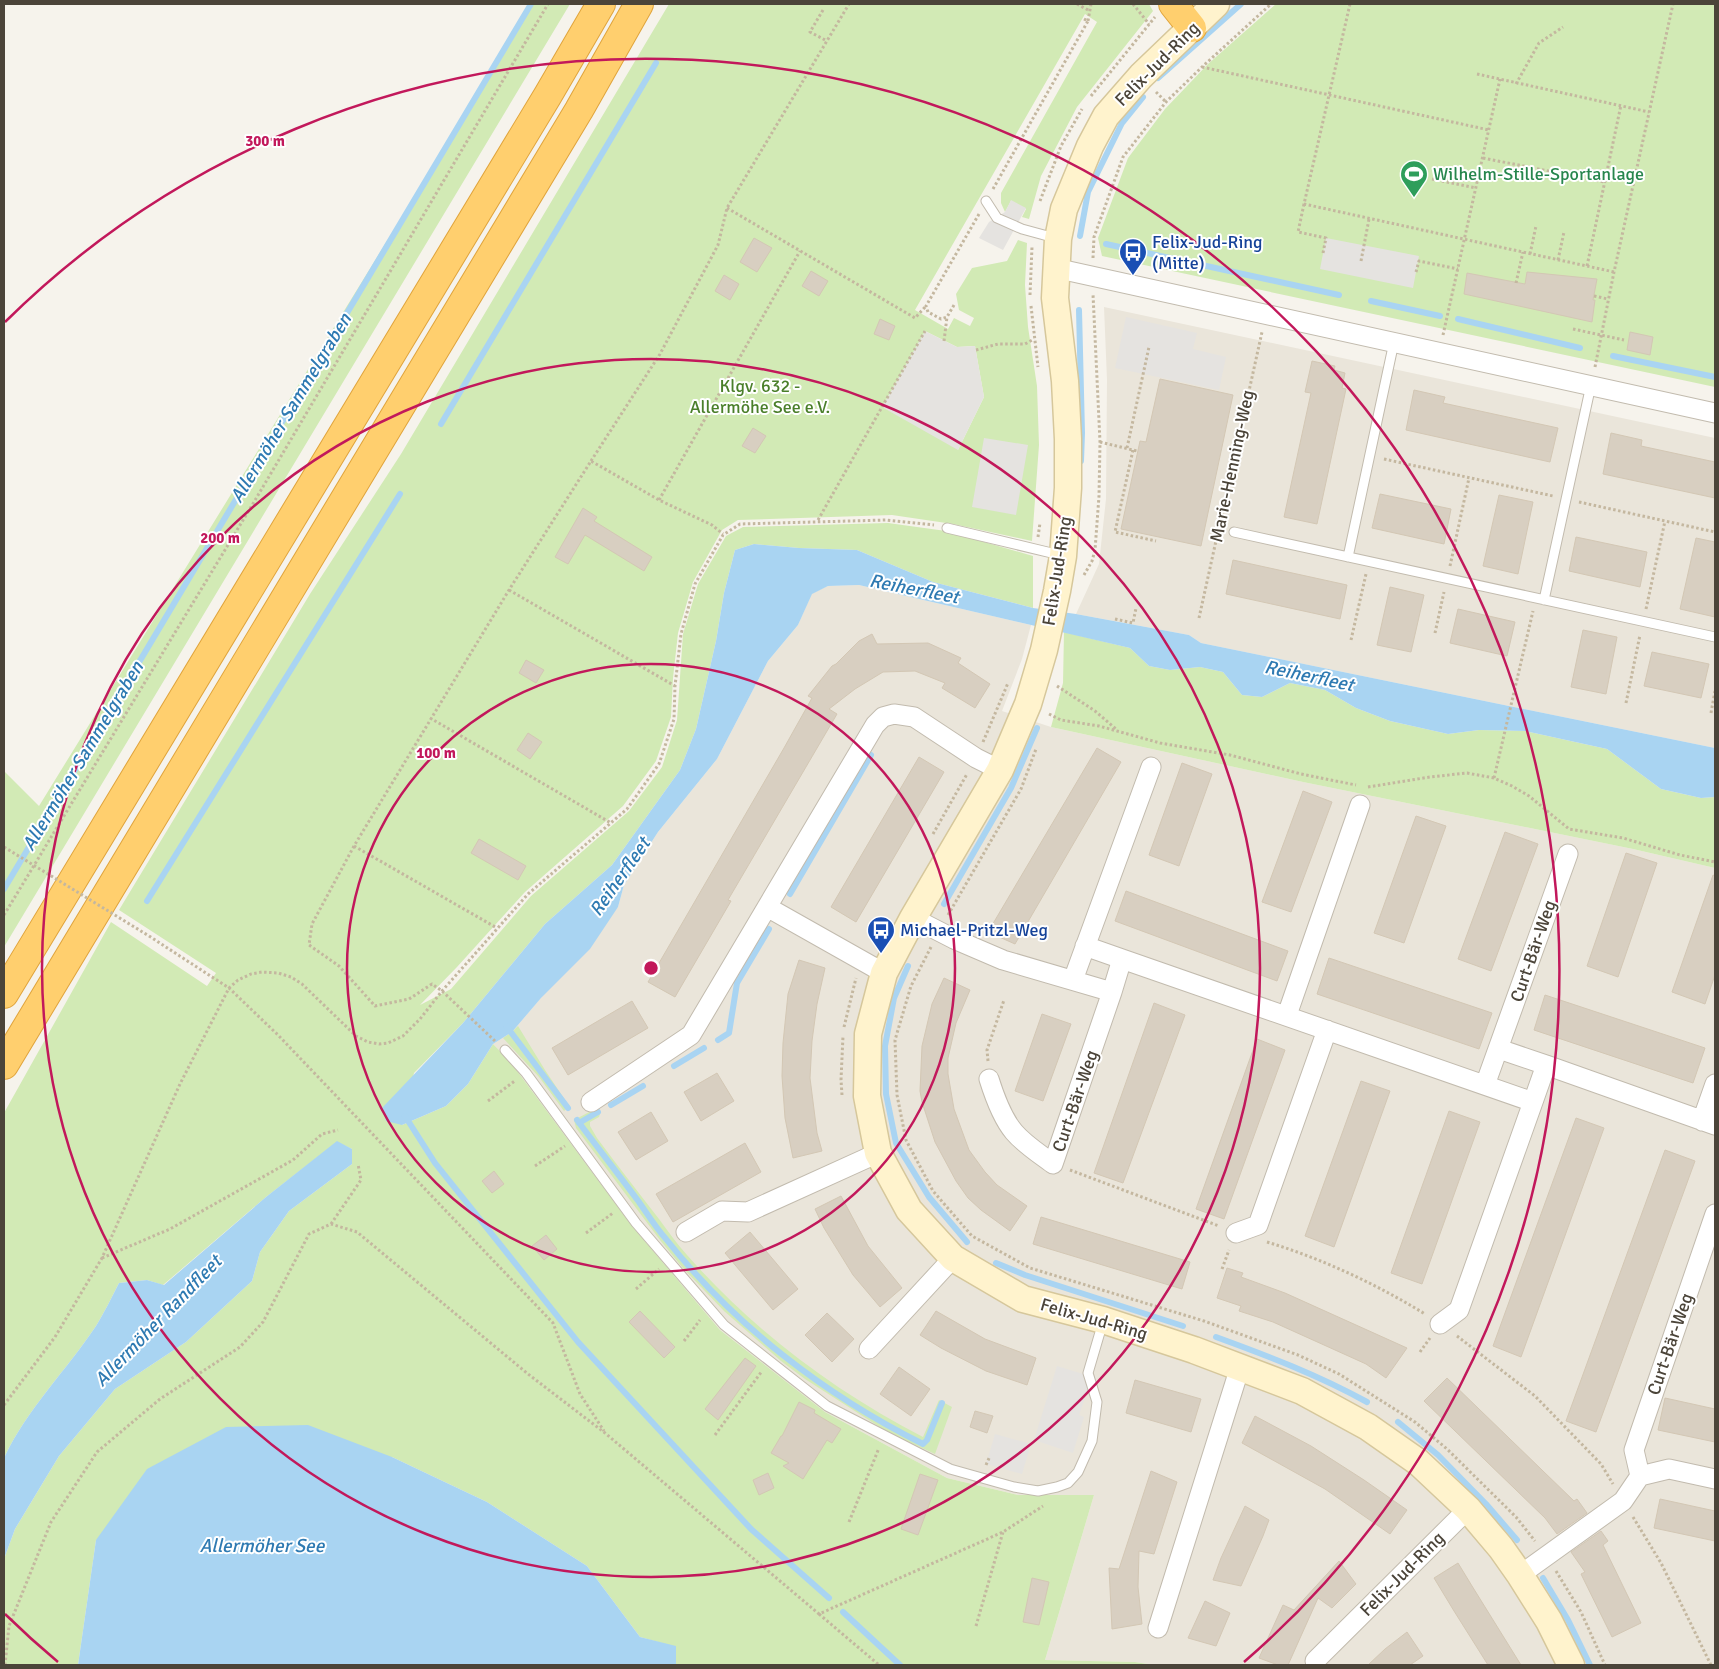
<svg xmlns="http://www.w3.org/2000/svg" width="1719" height="1669" font-family="Signika,sans-serif">
<rect width="100%" height="100%" fill="#f6f3ec"/>
<path fill="#eae5da" d="M1104 307 1715 438V748L1201 643 1189 635 1076 614 1099 564 1106 499 1107 380Z
M859 585 1031 625 1022 659 1002 711 1051 727 1303 782 1633 849 1715 868V1665H1154L1135 1662 1045 1660 1094 1495H1018L947 1478 825 1412 720 1330 632 1226 509 1060 493 1044 512 1032 618 907 624 885 658 832 717 759 768 661 798 625 812 593 828 586Z"/>
<path fill="#d2eab5" fill-rule="evenodd" d="M533 4H570L4 947V771L39 806Z
M669 4H1149L1153 11 1077 107 1041 176 1029 219 1022 217 1026 209 1011 201 1005 212 1001 203V193L1097 22 1085 14 915 310 948 329 954 318 970 326 974 318 959 310 956 294 972 268 1007 261 1018 240 1027 243 1025 285 1028 327 1037 386 1039 445 1032 541 953 524 892 515 738 520 722 530 693 582 678 633 673 678 671 717 656 761 623 806 525 892 457 967 420 1005 451 989 531 896 629 811 662 767 677 720 683 634 698 584 726 536 743 527 888 523 946 531 1033 556V608L933 582 857 550 799 548 754 544 735 550 724 593 716 641 696 729 680 770 612 865 545 924 463 1023 414 1073 402 1125 446 1106 468 1084 493 1044 509 1060 632 1226 720 1330 825 1412 947 1478 1018 1495H1094L1045 1660 1135 1662 1154 1665H676V1647L640 1637 587 1566 487 1502 392 1457 96 1540 78 1665H4V1559L15 1529 59 1456 115 1389 186 1342 252 1281 260 1252 289 1211 352 1164V1149L337 1142 266 1197 163 1285 147 1280 119 1283C112 1297 104 1313 96 1326 66 1371 27 1409 4 1458V1113L111 922 207 986 216 973 119 910 310 594 401 454ZM925 331 957 347 975 346 984 397 958 450Z
M1276 4H1715V387L1102 256 1098 238 1128 158 1165 109 1208 64Z
M1064 632 1130 648 1149 666 1170 670 1200 667 1223 672 1242 695 1262 697 1290 683 1325 690 1356 708 1390 721 1448 734 1479 730 1525 731 1607 749 1661 789 1701 798 1715 797V868L1633 849 1303 782 1051 727 1063 683Z
M518 1026 545 1070 569 1106 564 1111 539 1077 503 1038 512 1032Z
M595 1109H598L600 1114 599 1117 590 1122V1126L597 1138C617 1165 638 1192 659 1219 668 1231 677 1244 687 1255 753 1330 834 1391 923 1437L939 1400 952 1407 935 1454 889 1433 805 1379 781 1361 724 1311 682 1267 660 1240 576 1128 574 1120Z"/>
<path fill="#e5e3e0" d="M1011 200 1026 208 1003 250 979 238 989 222 1005 212Z
M1326 238 1419 256 1413 288 1320 269Z
M1126 317 1197 333 1193 349 1226 357 1219 390 1115 368Z
M925 331 957 347 975 346 984 397 958 450 882 407Z
M984 438 1028 445 1016 515 972 507Z
M1057 1366 1083 1374 1088 1389 1079 1415 1084 1417 1073 1453 1034 1440Z
M995 1434 1031 1444 1022 1474 986 1464Z"/>
<path fill="#a9d4f2" d="M754 544 799 548 857 550 933 582 1033 608 1076 614 1189 635 1201 643 1715 748V797L1701 798 1661 789 1607 749 1525 731 1479 730 1448 734 1390 721 1356 708 1325 690 1290 683 1262 697 1242 695 1223 672 1200 667 1170 670 1149 666 1130 648 859 585 828 586 812 594 798 625 768 661 717 759 658 832 624 885 618 907 590 949 541 998 512 1032 493 1044 468 1084 446 1106 402 1125 386 1121 382 1108 463 1023 545 924 612 865 680 770 696 729 716 641 724 593 735 550Z
M337 1141 352 1149V1164L289 1211 260 1252 252 1281 186 1342 115 1389 59 1456 15 1529 4 1559V1458C27 1409 66 1371 96 1326 104 1313 112 1297 119 1283L147 1280 164 1285 266 1197Z
M308 1425 392 1457 487 1502 587 1566 640 1637 676 1646V1665H78L96 1540 147 1469 226 1427Z"/>
<g fill="none" stroke-linecap="round" stroke-linejoin="round">
<path stroke="#a9d4f2" stroke-width="6" d="M1158 78 1241 4
M1080 236 1088 192 1122 123 1143 97
M1106 244 1339 295
M1371 301 1440 316
M1079 310 1082 433 1081 461
M1458 319 1580 348
M1613 356 1715 377
M441 424 656 63
M4 889 531 4
M790 894 871 755
M147 901 400 494
M944 904 1011 788 1037 728
M908 966 894 998 885 1046 886 1094 896 1143 929 1197 967 1242
M507 1027 568 1108
M718 1040 729 1033 737 983 769 929
M674 1066 704 1048
M611 1105 643 1086
M405 1116 435 1163 578 1342 751 1529 829 1598
M577 1120C598 1148 619 1175 639 1202 648 1215 656 1228 666 1239 734 1325 825 1395 923 1444L927 1440 942 1403
M579 1123 598 1112
M996 1263 1025 1275 1183 1326
M1216 1337C1268 1356 1318 1375 1367 1402
M1398 1422 1438 1455 1486 1504 1517 1540
M1543 1578 1568 1620 1590 1665
M843 1612 900 1665"/>
</g>
<path fill="#d8cfc1" stroke="#d3c7b4" d="M754 238 772 248 757 272 740 262Z
M811 271 828 281 819 296 802 286Z
M1527 272 1597 279 1593 300H1595L1592 322 1464 294 1467 273 1525 284Z
M724 275 739 284 730 300 715 291Z
M880 319 895 326 889 340 874 334Z
M1630 332 1653 337 1650 355 1627 350Z
M1312 361 1335 366 1334 370 1345 373 1342 388 1346 389 1317 524 1284 517 1311 393 1305 392Z
M1160 379 1233 395 1201 546 1121 529 1140 441 1146 442Z
M1414 390 1445 397 1443 403 1558 428 1550 462 1406 430Z
M753 428 766 436 755 453 742 446Z
M1611 433 1642 440 1641 446 1715 462V498L1603 474Z
M1380 494 1451 509 1444 544 1372 528Z
M1499 495 1533 502 1518 574 1483 566Z
M583 508 597 517 594 521 652 557 644 571 585 535 568 564 555 557Z
M1576 537 1647 552 1640 587 1569 571Z
M1696 538 1715 542V617L1680 609Z
M1233 560 1347 585 1340 619 1226 594Z
M1390 587 1424 595 1411 652 1377 645Z
M1458 609 1515 622 1507 656 1450 643Z
M1583 630 1617 637 1606 694 1571 687Z
M872 634 877 644 928 643 961 658 958 663 990 684 975 708 942 688 945 683 915 671 883 672 855 689 829 709 837 714 728 900 731 901 675 997 648 982 784 748 812 698 808 696 832 666 836 664 859 641Z
M1652 652 1709 664 1701 698 1644 686Z
M526 660 544 670 536 683 519 673Z
M528 733 542 742 530 759 517 750Z
M1097 748 1121 762 1015 944 988 932Z
M919 757 944 772 856 922 831 907Z
M1182 763 1212 774 1179 866 1149 855Z
M1303 791 1332 802 1291 912 1262 902Z
M1416 816 1446 826 1404 943 1374 933Z
M1505 832 1538 844 1491 971 1458 959Z
M479 839 526 866 518 880 471 853Z
M1626 853 1657 863 1618 977 1587 966Z
M1713 875 1715 876V975L1705 1004 1672 992Z
M1126 891 1288 951 1277 981 1115 921Z
M1329 958 1492 1013 1479 1049 1317 994Z
M799 960 825 968 817 1004 812 1041 810 1078 817 1133 822 1151 793 1158 785 1118 782 1076 783 1043 788 994Z
M944 978 970 990 956 1023 948 1058V1074L954 1109 969 1150 985 1172 997 1185 1027 1206 1010 1231 981 1210 968 1198 956 1181 935 1142 922 1102 920 1091 922 1046 932 1004Z
M1545 995 1705 1048 1693 1083 1534 1030Z
M632 1001 648 1028 568 1075 552 1048Z
M1154 1003 1185 1015 1123 1183 1094 1173Z
M1042 1014 1071 1024 1043 1101 1015 1091Z
M1257 1039 1285 1050 1224 1219 1196 1209Z
M717 1073 734 1101 701 1121 684 1092Z
M1361 1081 1390 1091 1334 1247 1305 1236Z
M1449 1111 1480 1122 1422 1284 1391 1273Z
M651 1112 668 1141 636 1160 618 1132Z
M1576 1118 1604 1128 1521 1357 1493 1346Z
M745 1143 761 1172 673 1222 656 1194Z
M1665 1150 1695 1161 1596 1432 1566 1421Z
M494 1171 504 1184 492 1193 482 1181Z
M841 1196 868 1246 902 1288 880 1307 853 1275 824 1228 815 1209Z
M1041 1217 1190 1262 1182 1289 1033 1244Z
M750 1232 798 1289 773 1310 725 1253Z
M546 1235 557 1249 544 1260 532 1246Z
M1227 1268 1243 1273 1241 1277 1285 1293 1407 1348 1386 1378 1366 1364 1355 1359 1273 1322 1239 1311 1241 1306 1217 1298Z
M640 1311 675 1347 664 1358 629 1322Z
M936 1311 985 1339 1036 1358 1027 1385 986 1371 941 1348 920 1335Z
M827 1313 854 1339 832 1362 805 1335Z
M745 1358 756 1366 718 1420 705 1409Z
M899 1367 930 1389 911 1416 880 1394Z
M1447 1378 1574 1501 1577 1499 1587 1513 1557 1534 1545 1518 1424 1401Z
M1135 1380 1201 1399 1191 1432 1126 1413Z
M1665 1398 1715 1409V1442L1658 1430Z
M799 1402 815 1410 814 1413 841 1429 832 1443 827 1440 803 1479 783 1466 789 1463 771 1453 781 1436H782Z
M975 1411 993 1416 987 1433 970 1427Z
M1255 1416 1311 1446 1364 1480 1407 1510 1390 1534 1325 1489 1242 1443Z
M1151 1471 1177 1482 1154 1554 1139 1551 1138 1587 1142 1624 1112 1629 1109 1568 1119 1569Z
M768 1473 774 1488 759 1495 753 1480Z
M920 1474 938 1480 918 1535 901 1529Z
M1660 1499 1715 1511V1541L1654 1528Z
M1245 1506 1269 1520 1263 1536 1241 1586 1213 1580 1221 1558Z
M1601 1531 1608 1541 1603 1545 1641 1623 1612 1637 1581 1574 1585 1572 1571 1552Z
M1339 1561 1356 1584 1332 1608 1318 1598 1288 1665H1278L1259 1658 1283 1605 1294 1610Z
M1458 1563 1472 1586 1521 1665H1488L1454 1611 1434 1578Z
M1032 1578 1049 1582 1039 1625 1023 1622Z
M1205 1601 1230 1613 1216 1646 1188 1638Z
M1407 1632 1423 1656 1410 1665H1368L1385 1649Z"/>
<g fill="none" stroke-linecap="round" stroke-linejoin="round">
<g stroke="#c2bbae" stroke-width="11">
<path id="lane" d="M986 201 997 218 1022 229 1055 238
M947 528 1060 555
M1234 532 1715 637
M1348 557 1394 342
M1544 600 1591 385
M505 1050 526 1073 636 1223 724 1325 827 1406 950 1469 1014 1487 1038 1491 1057 1487 1068 1483 1078 1472 1092 1441 1097 1402 1088 1373 1103 1322"/>
</g>
<g stroke="#c2bbae" stroke-width="21">
<path id="street" d="M1055 268 1715 413
M767 907 884 973
M913 918 954 939 1003 960 1112 992 1122 959 1533 1102 1546 1065 1715 1125
M1085 946 1122 959
M1073 980 1151 767
M1287 1015 1360 805
M1499 1049 1546 1065
M989 1079C994 1095 1003 1119 1014 1132 1025 1145 1040 1154 1053 1164L1112 992
M1485 1085 1568 854
M591 1102 691 1035 875 725 883 717 894 714 914 717 976 758 1000 770
M1702 1121 1715 1084
M686 1232 722 1211 748 1212 878 1153
M1236 1233 1258 1225 1327 1030
M1440 1324 1459 1310 1533 1102
M869 1349 953 1258
M1640 1476 1634 1450 1715 1214
M1520 1575 1623 1501 1640 1476 1669 1469 1715 1479
M1158 1628 1240 1367
M1315 1661 1468 1509"/>
</g>
<g stroke="#d6c79b" stroke-width="29">
<path id="secondary" d="M1216 4 1141 76 1106 116 1090 146 1064 209 1058 239 1055 298 1065 381 1068 439V488L1063 556 1057 591 1044 650 1028 704 1000 770 913 918 884 973 868 1034 867 1096 878 1153 909 1210 953 1258 1023 1299 1103 1320 1194 1350 1302 1391 1368 1427 1418 1462 1468 1509 1501 1548 1520 1575 1549 1621 1571 1665"/>
</g>
<g stroke="#e0a43c" stroke-width="30">
<path id="highway" d="M1173 4 1192 28
M4 994 548 95 601 4
M4 1065 579 110 639 4"/>
</g>
<path stroke="#c4b79f" stroke-width="3" stroke-dasharray="2.5 2.5" stroke-linecap="butt" d="M1077 4 1090 11
M1133 4 1149 24
M1350 4 1304 204 1614 272
M823 10 810 32 827 41
M1088 21 1091 4
M1202 67 1489 130
M1477 74 1649 112
M1516 84 1539 43 1563 27
M1156 92 1166 102
M1091 96 1155 17
M1483 158 1604 182
M1432 179 1476 188
M993 189 1088 21 1082 18
M1040 201 1061 146 1082 109
M1304 204 1298 232 1326 238 1323 253
M727 208 915 318 926 306
M1530 254 1536 226
M1093 258 1094 237 1123 157 1166 102 1202 67 1271 4
M1558 260 1564 232
M1361 261 1369 219
M1587 266 1621 105
M1416 272 1419 261 1458 269
M1516 283 1523 252
M1030 295 1032 247
M1594 296 1608 299
M954 305 947 317 941 319 928 312 926 306 979 214
M1031 306 1038 367
M1573 329 1624 340
M1443 335 1500 79
M944 341 947 317
M976 350 998 344H1025L1034 339
M1595 367 1614 272 1673 4
M1100 442 1137 451
M1127 448 1149 347
M1133 450 1115 532 1156 541
M1384 459 1553 496
M591 461 660 354 718 245 727 208 849 4
M659 500 800 251
M1579 502 1715 532
M818 520 925 331
M1038 537 1040 523
M1450 566 1469 478
M1084 575 1092 561 1095 550 1099 496 1100 442 1093 294
M509 590 675 686
M1646 609 1665 521
M1199 618 1262 332
M1115 619 1133 623 1136 608
M1435 633 1444 592
M1351 640 1366 574
M1057 686 1095 711 1116 729
M1626 703 1640 635
M1711 713 1715 691
M1049 714 1061 720 1099 726 1160 743 1230 755 1301 774 1356 785
M430 718 611 823
M983 742 1008 683
M1494 778 1533 611
M1368 787 1430 777 1467 773 1494 778 1512 786 1529 796 1569 829 1623 838 1680 855 1715 862
M933 834 967 774
M354 846 497 928
M4 915 254 502 548 4
M948 915 1021 789 1036 749
M149 936 229 988 278 1035 553 1323 580 1394 604 1431
M931 947 911 986 895 1040 897 1095 906 1140 933 1191 972 1236 1030 1268 1204 1321 1298 1355 1339 1374 1415 1422 1447 1449 1516 1517 1535 1541
M844 1027 856 978
M495 1041 442 991 432 984 409 999 375 1006 339 966 309 945 312 924 354 846 509 590 591 461 659 500 712 525 723 534
M988 1061 987 1050 1004 1000
M842 1095 841 1080 843 1036
M488 1101 516 1080
M535 1166 565 1146
M1070 1170 1219 1226
M331 1224 361 1180 358 1164
M586 1233 613 1213
M1267 1242C1323 1259 1376 1284 1425 1314
M102 1258 170 1229 293 1160 322 1134 338 1130
M1222 1269 1229 1250
M636 1289 659 1269
M1457 1336 1535 1396 1601 1464 1613 1484
M684 1341 700 1320
M1420 1352 1430 1338
M4 1405 55 1337 102 1258 180 1084 229 988 238 980 251 974 262 972 278 973 291 977 302 984 356 1036 368 1042 379 1044 388 1043 403 1036 420 1019 442 991 528 894 627 809 659 764 674 719 675 686 681 634 695 584 723 535 740 524 886 520 934 525
M715 1435 762 1371
M986 1465 990 1456
M1633 1517 1661 1563 1711 1665
M849 1522 879 1448
M1556 1571 1581 1612 1605 1665
M819 1614 879 1665
M976 1626 1003 1532
M5 1665 9 1626 51 1522 97 1452 160 1399 240 1347 263 1322 309 1234 331 1224 357 1232 528 1374 605 1433 819 1614 1003 1532 1043 1506"/>
<use href="#lane" stroke="#fff" stroke-width="9"/>
<use href="#street" stroke="#fff" stroke-width="19"/>
<use href="#secondary" stroke="#fff3cd" stroke-width="26"/>
<use href="#highway" stroke="#ffcf6e" stroke-width="28"/>
<path stroke="#c4b79f" stroke-width="3" stroke-dasharray="2.5 2.5" stroke-linecap="butt" d="M4 847 149 936"/>
</g>
<g fill="none" stroke="#c2185b" stroke-width="2.5">
<circle cx="651" cy="968" r="304"/>
<circle cx="651" cy="968" r="609"/>
<path d="M58 1662A913 913 0 0 1 5 1614M5 322A913 913 0 1 1 1244 1662"/>
</g>
<defs>
<g id="stadium-pin" transform="scale(1.4375)"><path d="M0 17L-7.5 6A9.5 9.5 0 1 1 7.5 6Z" fill="#2e9e5b" stroke="#fff"/><path d="M0-5a6.5 5 0 1 0 0 10a6.5 5 0 1 0 0-10ZM-3.5-1.8h7v3.6h-7Z" fill="#fff"/></g>
<g id="bus-pin" transform="scale(1.4375)"><path d="M0 17L-7.5 6A9.5 9.5 0 1 1 7.5 6Z" fill="#1a4fb4" stroke="#fff"/><path d="M-5-6H5V4H4V6H2V4H-2V6H-4V4H-5ZM-3.5-4V0h7V-4ZM-3.5 1.2v1.5H-2V1.2ZM2 1.2v1.5H3.5V1.2Z" fill="#fff"/></g>
</defs>
<g fill-rule="evenodd">
<use href="#stadium-pin" x="1414" y="174"/>
<use href="#bus-pin" x="1133" y="252"/>
<use href="#bus-pin" x="881" y="930"/>
</g>
<g text-anchor="middle" dominant-baseline="central" stroke-width="4" stroke-linejoin="round" paint-order="stroke">
<g font-size="18" fill="#4b4439" stroke="#fff">
<text transform="translate(1157 64) rotate(-45)">Felix-Jud-Ring</text>
<text transform="translate(1232 466) rotate(-78)">Marie-Henning-Weg</text>
<text transform="translate(1057 571) rotate(-81)">Felix-Jud-Ring</text>
<text transform="translate(1533 951) rotate(-71)">Curt-Bär-Weg</text>
<text transform="translate(1075 1101) rotate(-71)">Curt-Bär-Weg</text>
<text transform="translate(1094 1319) rotate(16)">Felix-Jud-Ring</text>
<text transform="translate(1670 1344) rotate(-71)">Curt-Bär-Weg</text>
<text transform="translate(1402 1574) rotate(-45)">Felix-Jud-Ring</text>
</g>
<g font-size="18" fill="#27864d" stroke="#fff" text-anchor="start">
<text x="1433" y="174">Wilhelm-Stille-Sportanlage</text>
</g>
<g font-size="18" fill="#164399" stroke="#fff" text-anchor="start">
<text x="1152" y="242">Felix-Jud-Ring<tspan x="1152" dy="21">(Mitte)</tspan></text>
<text x="900" y="930">Michael-Pritzl-Weg</text>
</g>
<g font-size="18" fill="#4a7f2a" stroke="#fff">
<text x="760" y="386">Klgv. 632 -<tspan x="760" dy="21">Allermöhe See e.V.</tspan></text>
</g>
<g font-size="19" font-style="italic" fill="#2e7ab2" stroke="#fff">
<text transform="translate(291 408) rotate(-59)">Allermöher Sammelgraben</text>
<text transform="translate(914 589) rotate(11)">Reiherfleet</text>
<text transform="translate(1309 676) rotate(12)">Reiherfleet</text>
<text transform="translate(83 756) rotate(-59)">Allermöher Sammelgraben</text>
<text transform="translate(620 877) rotate(-55)">Reiherfleet</text>
<text transform="translate(158 1321) rotate(-46)">Allermöher Randfleet</text>
<text x="262" y="1546">Allermöher See</text>
</g>
</g>
<circle cx="651" cy="968" r="8" fill="#c2185b" stroke="#fff" stroke-width="2.5"/>
<g font-size="15" text-anchor="middle" font-weight="bold" fill="#c2185b" stroke="#fff" stroke-width="4" stroke-linejoin="round" paint-order="stroke">
<text x="265" y="146">300 m</text>
<text x="220" y="543">200 m</text>
<text x="436" y="758">100 m</text>
</g>
<rect width="1719" height="1669" fill="none" stroke="#4b4439" stroke-width="10"/>
</svg>
